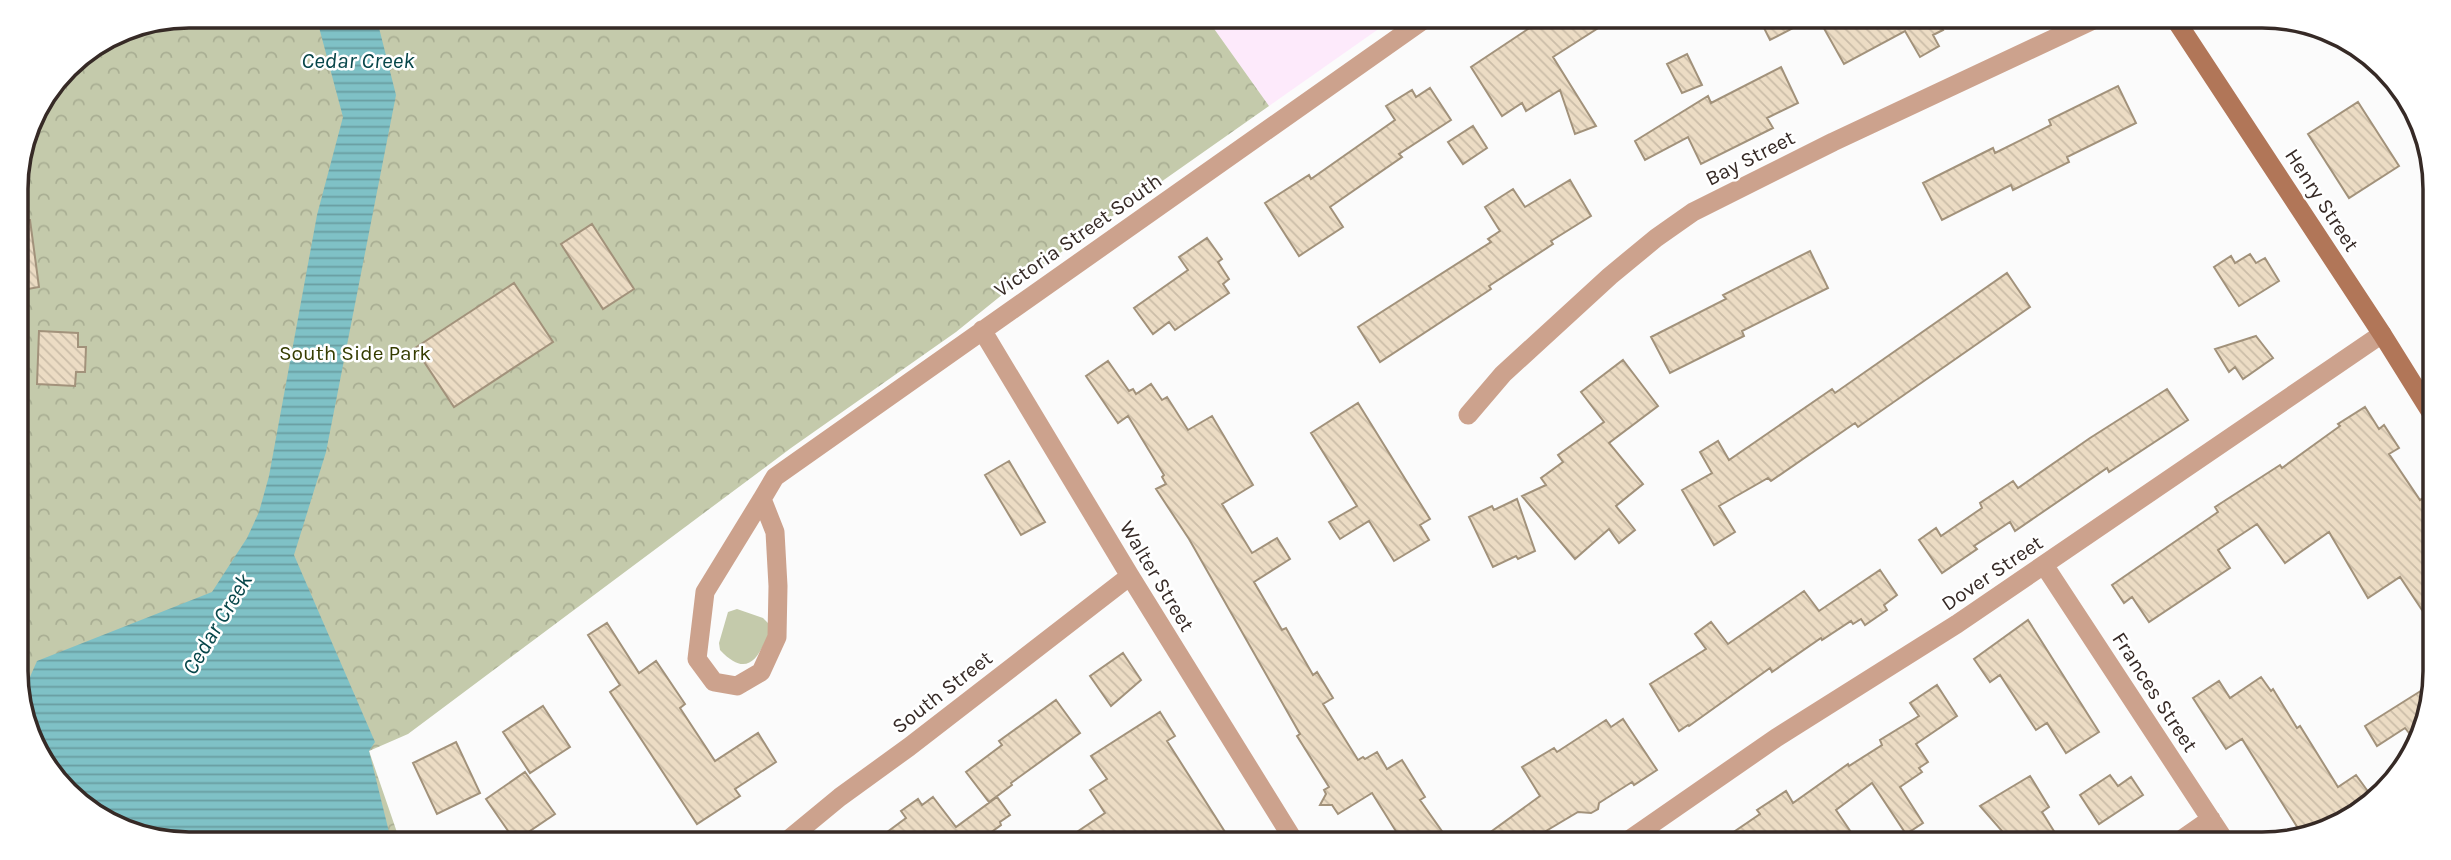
<svg xmlns="http://www.w3.org/2000/svg" width="2451" height="860" font-family="Karla,sans-serif">
<defs>
<pattern id="forest-crowns" width="20" height="18" patternUnits="userSpaceOnUse" patternTransform="scale(1.75)"><rect width="20" height="18" fill="#c4caab"/><path d="M2 6a3 3 0 1 1 6 0M12 15a3 3 0 1 1 6 0" fill="none" stroke="#a9ae93"/></pattern>
<pattern id="water-rules" width="6" height="5" patternUnits="userSpaceOnUse" patternTransform="scale(1.75)"><rect width="6" height="5" fill="#7fc1c6"/><path d="M0 2.5h6" fill="none" stroke="#699da1"/></pattern>
<pattern id="building-back-hatch" width="6" height="6" patternUnits="userSpaceOnUse" patternTransform="scale(1.75)"><rect width="6" height="6" fill="#ecdcc4"/><path d="M-1 5l2 2M0 0l6 6M5-1l2 2" fill="none" stroke="#cbbda8"/></pattern>
</defs>
<rect width="100%" height="100%" fill="#fbfbfb"/>
<path fill="#fdeafb" d="M1205 16H1397L1269 106Z"/>
<path fill="#c4caab" d="M737 609 763 618 772 627C760 653 750 682 720 650L719 643 728 612Z"/>
<path fill="url(#forest-crowns)" d="M189 16H1205L1269 106 1013 286 956 332 791 448 408 734 369 751 401 844H189L134 835 58 785 19 705 16 177 34 112 74 59 123 29Z"/>
<path fill="url(#water-rules)" d="M316 16H376L396 95 326 452 294 555 375 742 369 751 392 844H189L134 835 58 785 19 702 37 661 212 592 247 538 259 512 269 476 317 215 343 117Z"/>
<path fill="url(#building-back-hatch)" stroke="#a2927b" stroke-width="2" d="M1533 16H1617L1553 57 1596 126 1575 134 1560 90 1526 111 1522 103 1502 116 1471 67 1537 23Z
M1758 16H1816L1770 40Z
M1817 16H1934L1943 30 1933 35 1939 46 1920 57 1905 31 1844 64Z
M1687 54 1702 85 1682 93 1667 64Z
M1781 67 1798 103 1767 118 1773 128 1701 164 1688 137 1645 160 1635 141 1708 96 1711 103Z
M2118 86 2136 123 2067 157 2069 162 2013 190 2011 185 1942 220 1923 183 1993 148 1995 153 2051 125 2049 120Z
M1430 88 1451 120 1399 154 1402 157 1330 207 1343 227 1299 256 1265 203 1309 175 1311 179 1395 120 1386 106 1412 90 1416 97Z
M2358 102 2399 166 2349 198 2308 134Z
M1473 126 1487 148 1463 164 1448 142Z
M1570 180 1591 216 1551 241 1553 244 1489 286 1491 289 1380 362 1358 327 1491 242 1488 239 1500 231 1485 207 1513 189 1525 207Z
M16 220H30L39 287 17 291Z
M592 224 634 289 603 309 561 244Z
M1207 238 1222 259 1218 262 1229 279 1223 284 1229 293 1175 330 1169 322 1153 334 1134 308 1188 270 1179 257Z
M1810 251 1828 288 1742 331 1744 336 1670 373 1651 337 1726 299 1723 295Z
M2250 254 2256 263 2265 258 2279 281 2239 306 2214 267 2231 256 2235 263Z
M2007 273 2030 307 1858 427 1855 423 1771 481 1768 478 1719 506 1735 532 1714 545 1682 490 1712 473 1700 452 1718 441 1729 460 1832 389 1835 393Z
M514 283 553 342 454 407 415 348Z
M39 331 78 333V347H86L85 372H76L75 386 37 384Z
M2256 336 2273 358 2243 379 2235 367 2229 372 2215 349Z
M1623 360 1658 406 1609 443 1643 484 1616 506 1635 530 1619 543 1609 529 1575 559 1522 496 1546 485 1541 478 1563 462 1558 455 1604 422 1581 392Z
M1108 361 1129 391 1133 389 1136 394 1151 384 1162 400 1167 397 1188 430 1212 416 1253 485 1222 504 1252 553 1277 538 1290 559 1254 582 1282 630 1286 628 1313 675 1317 672 1333 698 1323 704 1358 760 1363 757 1365 759 1377 752 1387 769 1402 760 1425 797 1420 800 1451 844H1404L1372 793 1338 814 1332 805H1320L1326 794 1324 790 1329 787 1297 736 1300 734 1189 539 1156 489 1166 484 1162 477 1164 475 1128 416 1118 423 1086 376Z
M2167 389 2188 420 2109 472 2107 468 2015 531 2010 522 1974 546 1977 549 1942 573 1919 540 1936 528 1941 536 1982 508 1980 503 2013 481 2018 488 2090 438Z
M1358 403 1430 519 1420 525 1429 540 1394 561 1369 521 1340 539 1329 522 1357 506 1311 433Z
M2365 407 2379 429 2384 425 2399 448 2389 454 2420 500 2429 494 2428 619 2400 577 2368 598 2329 532 2285 563 2257 524 2218 550 2230 568 2149 622 2132 597 2124 603 2112 585 2218 512 2215 507 2280 465 2282 468 2340 426 2338 424Z
M1009 461 1045 522 1021 535 985 475Z
M1517 499 1535 551 1518 559 1516 556 1493 567 1469 517 1492 506 1494 510Z
M1880 570 1897 595 1884 605 1887 610 1865 625 1861 619 1853 624 1851 621 1822 640 1821 638 1772 672 1770 668 1689 726 1688 725 1679 731 1650 684 1706 649 1695 634 1711 622 1728 644 1804 591 1819 611Z
M2028 620 2099 732 2066 753 2047 723 2036 730 2000 675 1990 682 1974 659Z
M607 623 639 673 656 661 685 704 680 708 715 761 758 733 776 762 735 789 740 796 697 824 610 692 620 685 588 635Z
M1123 653 1141 680 1111 706 1090 676Z
M2261 677 2271 691 2273 689 2297 728 2300 726 2338 787 2356 775 2372 797 2366 801 2370 806 2368 808 2301 833 2242 739 2226 749 2193 698 2219 681 2230 698Z
M1937 685 1957 716 1916 744 1928 762 1919 768 1922 772 1900 787 1923 823 1906 834 1872 783 1836 810 1859 844H1806L1799 834 1783 844H1716L1760 814 1757 810 1786 791 1793 803 1848 764 1849 766 1882 745 1880 740 1919 716 1910 703Z
M2427 687 2426 722 2409 733 2405 728 2377 746 2365 726Z
M1056 700 1080 733 1011 783 1012 785 989 802 966 772 1002 745 999 741Z
M543 706 570 747 530 773 503 732Z
M1160 712 1175 736 1167 741 1225 832 1220 835 1226 844H1059L1105 813 1090 790 1107 779 1091 756Z
M1623 719 1657 770 1634 785 1632 782 1599 803 1598 809 1591 813 1578 812 1541 834 1548 844H1474L1540 796 1522 767 1554 748 1557 752 1606 720 1611 727Z
M456 742 480 793 437 814 413 763Z
M525 772 555 814 515 841 486 799Z
M2110 775 2118 786 2131 777 2143 795 2099 824 2080 795Z
M2030 776 2049 807 2042 812 2062 844H2010L2002 831 1980 806Z
M933 797 956 827 997 797 1010 815 1000 822 1001 825 975 844H871L906 818 901 811 918 799 922 805Z"/>
<g fill="none" stroke-linecap="round" stroke-linejoin="round">
<path stroke="#cca28d" stroke-width="19" d="M982 330 1130 576 1296 844
M1468 415 1503 374 1610 276 1656 238 1693 212 1833 142 2102 16
M762 499 705 592 697 659 714 682 737 686 761 672 777 637 778 586 775 532 762 499 775 477 1429 16
M2044 565 2227 844
M783 844 840 797 909 747 1130 576
M1623 844 1776 738 1957 624 2382 334
M2175 844 2211 819"/>
<path stroke="#b17658" stroke-width="19" d="M2173 16 2382 334 2430 411"/>
</g>
<g text-anchor="middle" dominant-baseline="central" stroke-width="5" stroke-linejoin="round" paint-order="stroke">
<g font-size="21" fill="#362a26" stroke="#fff">
<text transform="translate(1750 158) rotate(-27)">Bay Street</text>
<text transform="translate(2322 200) rotate(57)">Henry Street</text>
<text transform="translate(1078 235) rotate(-35)">Victoria Street South</text>
<text transform="translate(1992 573) rotate(-34)">Dover Street</text>
<text transform="translate(1157 576) rotate(59)">Walter Street</text>
<text transform="translate(942 692) rotate(-38)">South Street</text>
<text transform="translate(2155 692) rotate(57)">Frances Street</text>
</g>
<g font-size="21" fill="#353c00" stroke="#fff">
<text x="355" y="353">South Side Park</text>
</g>
<g font-size="23" font-style="italic" fill="#07464a" stroke="#fff">
<text x="358" y="60">Cedar Creek</text>
<text transform="translate(217 624) rotate(-59)">Cedar Creek</text>
</g>
</g>
<path d="M0 0H2451V860H0ZM189 28H2262A161 161 0 0 1 2423 189V671A161 161 0 0 1 2262 832H189A161 161 0 0 1 28 671V189A161 161 0 0 1 189 28Z" fill="#fff" fill-rule="evenodd"/>
<path fill="none" stroke="#362a26" stroke-width="3.5" d="M189 28H2262A161 161 0 0 1 2423 189V671A161 161 0 0 1 2262 832H189A161 161 0 0 1 28 671V189A161 161 0 0 1 189 28Z"/>
</svg>
